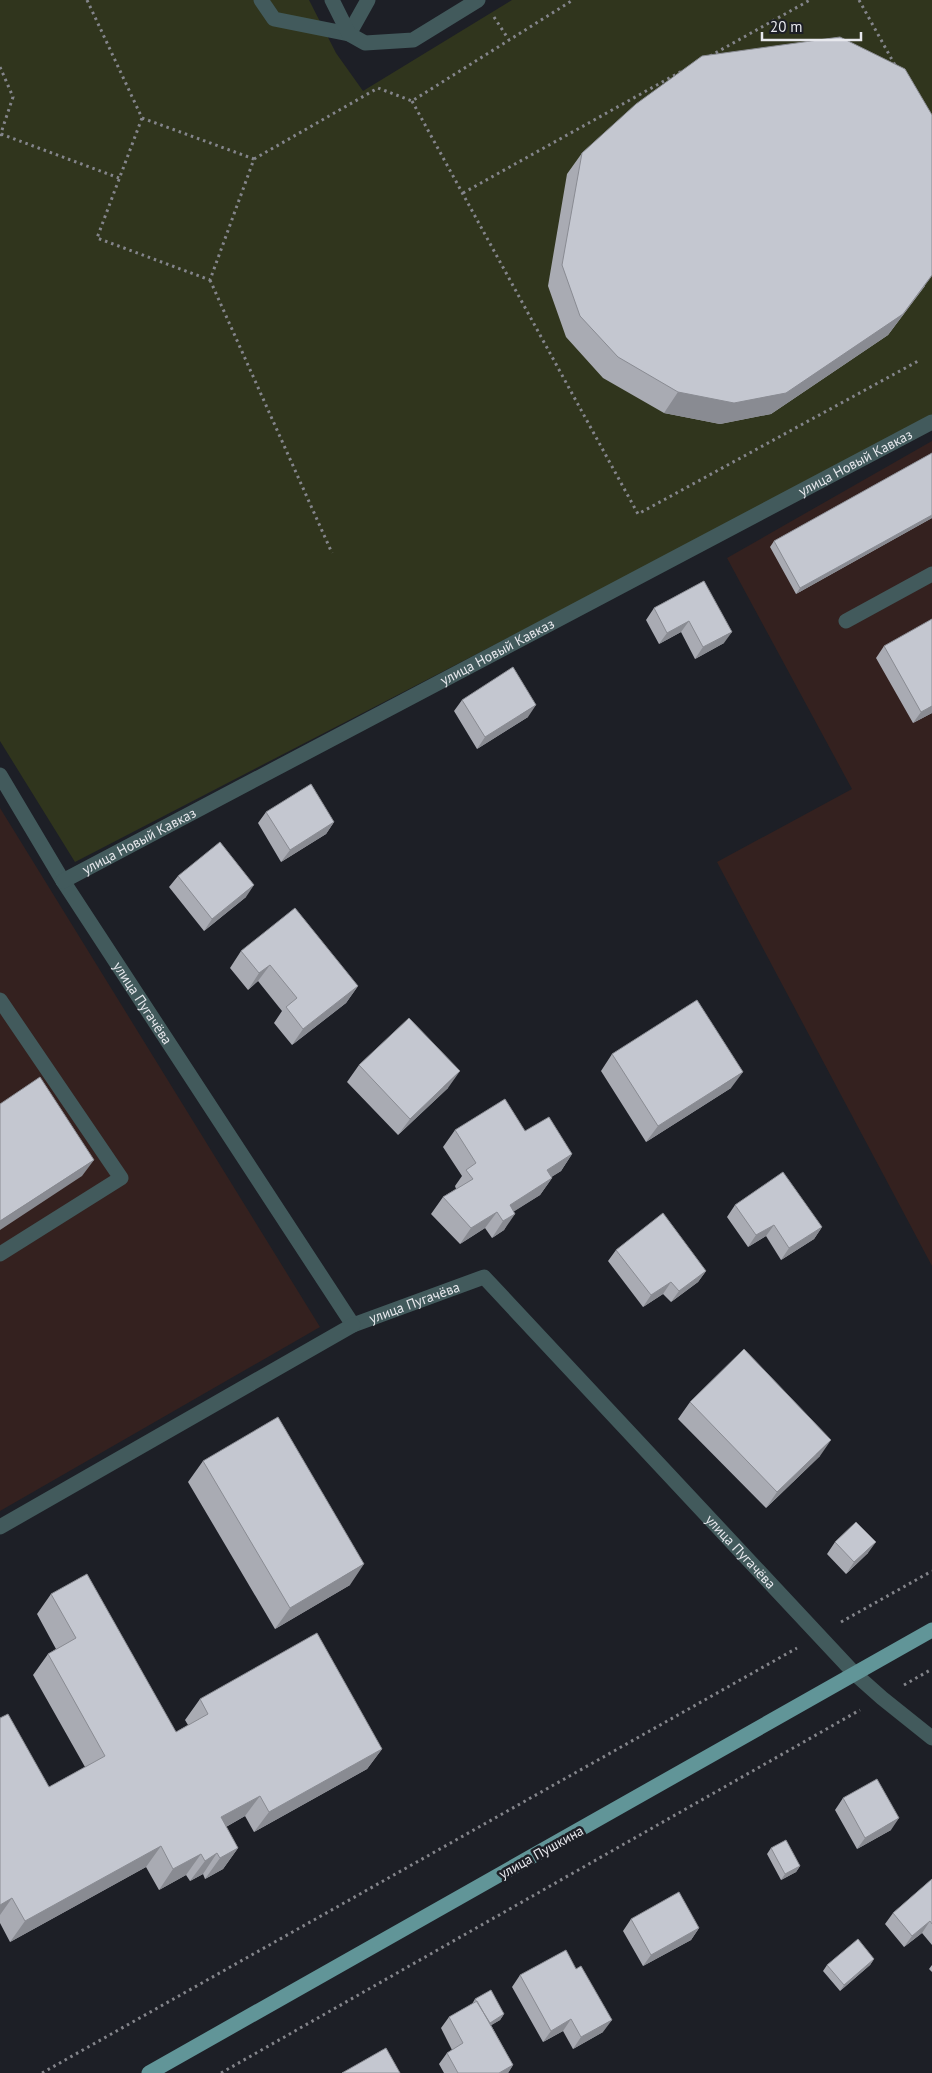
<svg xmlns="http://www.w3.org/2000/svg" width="932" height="2073" font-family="'PT Sans',sans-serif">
<rect width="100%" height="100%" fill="#1d1f26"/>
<path fill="#34211f" d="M932 441V1266L717 862 852 789 727 558Z
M0 808 320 1327 0 1511Z"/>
<path fill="#30351d" d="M0 0H309L336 53 363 91 512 0H932V418L75 862 0 741Z"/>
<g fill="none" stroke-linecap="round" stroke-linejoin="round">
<path stroke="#84858b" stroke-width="3" stroke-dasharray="2.5 4" stroke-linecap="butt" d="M87 0 142 118
M859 0 896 67
M494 17 509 40
M710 56 810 0
M0 67 13 97 0 136
M412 101 638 514 920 360
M142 118 254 159 210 280 97 238Z
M1 134 119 178
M254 159 378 88 412 101 573 0
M463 193 682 71
M210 280 332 553
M841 1622 932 1571
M904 1685 932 1669
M42 2073 797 1648
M221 2073 860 1710"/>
<g stroke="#425a5c" stroke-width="15">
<path d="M261 0 274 19 349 34 368 0"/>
<path d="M332 0 349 34 365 43 413 40 478 0"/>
<path d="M846 621 932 574"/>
<path id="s1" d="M0 775 63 881 353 1325 484 1277 855 1674 882 1698 932 1738"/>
<path id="s2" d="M63 881 932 422"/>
<path d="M0 1000 121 1178 0 1254"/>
<path d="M0 1527 353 1325"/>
</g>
<path stroke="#619598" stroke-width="15" d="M149 2073 932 1630"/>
</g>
<path fill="#a9abb3" d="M582 153 925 286 888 335 771 414 720 424 664 413 603 378 566 337 548 286 567 174Z
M932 453V518L796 594 770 547 774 541Z
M704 581 724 643 695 659 681 632 659 644 646 620 654 608Z
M884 646 932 713 913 723 876 658Z
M462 700 528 717 477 749 454 711Z
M266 812 334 822 326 834 281 862 258 823Z
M178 876 246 897 204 931 169 887Z
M241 951 358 986 346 1003 292 1045 274 1023 282 1011 258 981 248 990 230 968Z
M612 1054 731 1088 646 1142 601 1071Z
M359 1065 448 1088 398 1135 347 1082Z
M455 1130 525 1131 572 1154 561 1171 551 1177 552 1178 540 1195 514 1211 504 1230 492 1238 485 1228 460 1244 431 1214 443 1197 456 1189 455 1186 462 1176 443 1147Z
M735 1205 822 1227 814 1239 781 1260 766 1236 748 1247 727 1217Z
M616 1250 706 1271 698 1282 671 1302 663 1294 643 1307 608 1261Z
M690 1402 820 1456 766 1508 678 1419Z
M203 1461 350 1585 275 1629 188 1482Z
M835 1542 868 1553 846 1574 827 1554Z
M51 1594 176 1732 188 1725 185 1720 200 1699 382 1749 367 1769 254 1832 245 1816 226 1827 238 1848 223 1869 205 1879 203 1874 190 1881 186 1875 159 1890 146 1867 10 1942 0 1923V1718L49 1787 85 1767 33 1675 48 1654 56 1649 37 1614Z
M843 1798 891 1830 857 1849 835 1810Z
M771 1848 800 1866 796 1872 781 1880 767 1854Z
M932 1879V1945L922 1933 904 1947 885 1924 893 1913Z
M631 1919 699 1928 691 1940 643 1966 623 1931Z
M874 1959 870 1965 840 1991 823 1971 827 1965Z
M932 1965V1972L929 1969Z
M520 1975 603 2032 573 2049 563 2031 543 2042 512 1987Z
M475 1999 504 2014 500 2020 491 2025 513 2065 508 2073H444L439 2064 447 2053 452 2050 441 2028 449 2017 472 2004Z"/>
<path fill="#898b92" d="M932 276 888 335 771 414 720 424 664 413 678 392Z
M932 515V518L796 594 800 588Z
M689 621 681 632 659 644 667 633Z
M732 632 724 643 695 659 703 647Z
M536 705 528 717 477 749 485 737Z
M932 706V713L913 723 921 712Z
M334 822 326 834 281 862 290 850Z
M254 885 246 897 204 931 212 919Z
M270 965 258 981 248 990 259 973Z
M358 986 346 1003 292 1045 303 1029Z
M460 1071 448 1088 398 1135 410 1119Z
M743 1072 731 1088 646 1142 658 1126Z
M572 1154 561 1171 536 1187 547 1170Z
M94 1160 82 1176 0 1230V1221Z
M552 1178 540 1195 502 1219 510 1205Z
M497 1212 485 1228 460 1244 471 1228Z
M515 1214 504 1230 492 1238 503 1221Z
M774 1225 766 1236 748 1247 756 1235Z
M822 1227 814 1239 781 1260 789 1248Z
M706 1271 698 1282 671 1302 679 1291Z
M671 1282 663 1294 643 1307 651 1295Z
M831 1440 820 1456 766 1508 777 1492Z
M876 1542 868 1553 846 1574 854 1562Z
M364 1564 350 1585 275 1629 290 1608Z
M382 1749 367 1769 254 1832 269 1812Z
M260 1796 245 1816 206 1838 221 1817Z
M899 1818 891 1830 857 1849 865 1838Z
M161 1846 146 1867 10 1942 25 1921Z
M238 1848 223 1869 205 1879 220 1858Z
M217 1853 203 1874 190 1881 205 1861Z
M201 1854 186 1875 159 1890 173 1869Z
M800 1866 796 1872 781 1880 785 1874Z
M12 1898 0 1915V1905Z
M930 1921 922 1933 904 1947 912 1936Z
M699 1928 691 1940 643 1966 651 1955Z
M874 1959 870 1965 840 1991 844 1985Z
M504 2014 500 2020 485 2029 489 2023Z
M571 2019 563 2031 543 2042 551 2031Z
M612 2020 603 2032 573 2049 581 2037Z
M513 2065 508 2073H499Z"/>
<path fill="#c4c7d0" stroke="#898b92" d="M840 37 905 69 932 115V275L903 314 786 393 734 403 678 392 618 357 580 316 562 265 582 153 636 104 702 56Z
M932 453V515L800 588 774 541Z
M704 581 732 632 703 647 689 621 667 633 654 608Z
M932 619V706L921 712 884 646Z
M513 667 536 705 485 737 462 700Z
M311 784 334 822 290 850 266 812Z
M220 842 254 885 212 919 178 876Z
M295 908 358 986 303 1029 286 1007 297 998 270 965 259 973 241 951Z
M697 1000 743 1072 658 1126 612 1054Z
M409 1018 460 1071 410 1119 359 1065Z
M40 1077 94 1160 0 1221V1104Z
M505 1099 525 1131 549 1117 572 1154 547 1170 552 1178 510 1205 515 1214 503 1221 497 1212 471 1228 443 1197 473 1179 466 1170 476 1163 455 1130Z
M783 1172 822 1227 789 1248 774 1225 756 1235 735 1205Z
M663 1213 706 1271 679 1291 671 1282 651 1295 616 1250Z
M744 1349 831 1440 777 1492 690 1402Z
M278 1417 364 1564 290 1608 203 1461Z
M856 1522 876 1542 854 1562 835 1542Z
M87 1574 176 1732 208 1714 200 1699 317 1633 382 1749 269 1812 260 1796 221 1817 238 1848 220 1858 217 1853 205 1861 201 1854 173 1869 161 1846 25 1921 12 1898 0 1905V1718L8 1714 49 1787 105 1756 48 1654 76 1638 51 1594Z
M877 1779 899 1818 865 1838 843 1798Z
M786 1840 800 1866 785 1874 771 1848Z
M932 1879V1924L930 1921 912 1936 893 1913Z
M679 1892 699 1928 651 1955 631 1919Z
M858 1939 874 1959 844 1985 827 1965Z
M566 1950 576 1969 581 1966 612 2020 581 2037 571 2019 551 2031 520 1975Z
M491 1990 504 2014 490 2023 475 1999Z
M477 2001 513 2065 499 2073H458L447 2053 463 2043 449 2017Z
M386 2048 400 2073H342Z"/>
<g text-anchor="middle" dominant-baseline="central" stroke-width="5" stroke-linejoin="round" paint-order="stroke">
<g font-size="14" fill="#e7e8ed" stroke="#1d1f26">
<text stroke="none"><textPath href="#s2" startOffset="896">улица Новый Кавказ</textPath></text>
<text stroke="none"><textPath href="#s2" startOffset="491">улица Новый Кавказ</textPath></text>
<text stroke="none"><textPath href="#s2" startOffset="86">улица Новый Кавказ</textPath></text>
<text stroke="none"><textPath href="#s1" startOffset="269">улица Пугачёва</textPath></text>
<text stroke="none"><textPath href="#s1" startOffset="719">улица Пугачёва</textPath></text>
<text stroke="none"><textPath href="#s1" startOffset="1169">улица Пугачёва</textPath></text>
<text transform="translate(541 1852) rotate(-29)">улица Пушкина</text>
</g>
</g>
<path d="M762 32v8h99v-8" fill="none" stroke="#e7e8ed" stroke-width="2.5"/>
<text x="770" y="32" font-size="15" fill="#e7e8ed" stroke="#1d1f26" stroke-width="4" paint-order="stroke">20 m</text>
</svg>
